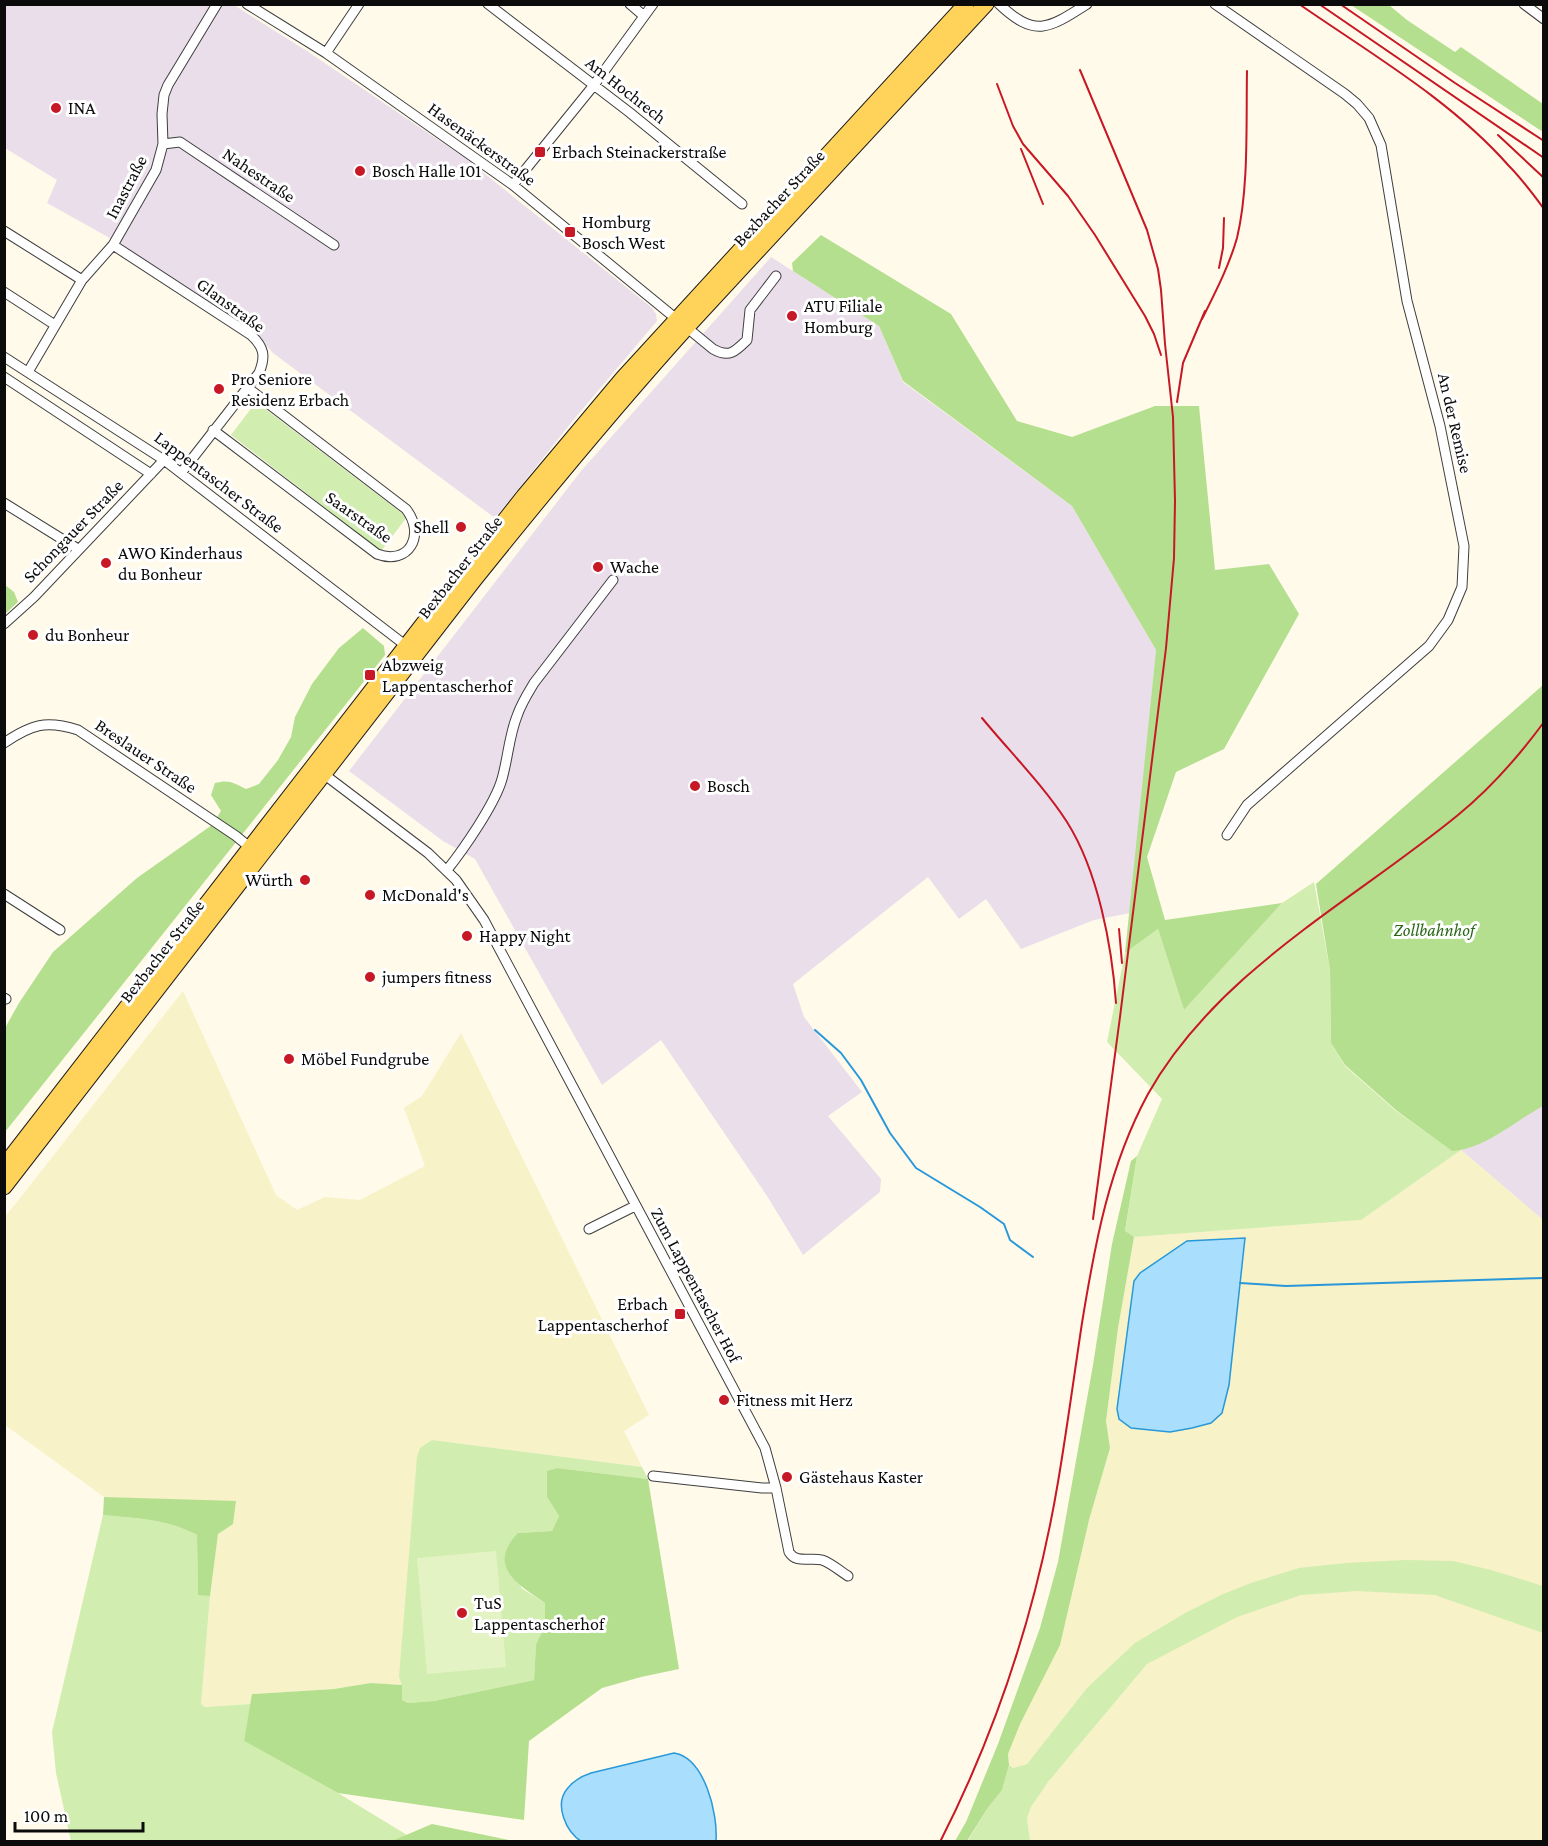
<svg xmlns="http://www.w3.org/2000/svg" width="1548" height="1846" font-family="'Crimson Pro',serif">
<rect width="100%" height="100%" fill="#fffaea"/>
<path fill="#eadeeb" d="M4 5H234L310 53 465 158 651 307 656 314 657 321 575 418 495 518 273 353 260 338 236 320 108 237 47 203 57 180 5 148Z
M771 257 879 326 903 382 1072 506 1156 650 1130 913 1094 920 1021 949 986 899 959 919 928 877 793 984 804 1017 862 1092 828 1116 881 1179 880 1192 803 1255 767 1196 661 1040 602 1085 475 859 443 841 349 771 581 471Z
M1543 1104V1220L1461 1150 1499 1134 1536 1106Z"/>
<path fill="#f7f2c7" d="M183 991 276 1195 297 1210 325 1197 360 1200 425 1166 404 1108 422 1096 461 1033 649 1415 624 1431 642 1467 432 1440 402 1685 371 1683 334 1689 253 1694 251 1704 205 1707 201 1704 210 1596 218 1534 233 1523 236 1502 104 1497 5 1425V1217Z
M1461 1150 1543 1220V1841H1030L1027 1818 1031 1807 1048 1782 1147 1664 1087 1688 1027 1764 1013 1768 1009 1765 1008 1754 1089 1520 1110 1448 1106 1421 1118 1328 1134 1237 1361 1220Z"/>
<path fill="#d1edb0" d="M256 402 407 517 381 551 231 435Z
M1314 882 1330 970 1331 1043 1345 1066 1396 1111 1451 1150H1461L1361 1220 1134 1237 1125 1232 1137 1156 1162 1099 1107 1042 1125 953 1158 929 1184 1010 1282 903Z
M432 1440 642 1467 648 1479 557 1468 548 1471 547 1497 559 1516 552 1531 518 1533 521 1588 545 1603V1626L536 1644 534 1680 434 1701 408 1703 402 1700V1685L399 1677 417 1457 420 1448Z
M103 1515C139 1519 164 1518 197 1535L198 1594 210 1596 201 1704 205 1707 251 1704 244 1741 338 1793 407 1835 392 1842 71 1841 56 1773 52 1732Z
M1405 1560 1453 1561 1491 1570 1543 1586V1633L1435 1595 1357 1591 1301 1595 1237 1617 1147 1664 1048 1782 1031 1807 1027 1818 1030 1841 967 1842 987 1809 1002 1790 1009 1765 1013 1768 1027 1764 1087 1688 1135 1643 1187 1612 1221 1595 1251 1583 1299 1568 1346 1563Z"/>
<path fill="#b4df8e" d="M1351 5H1389L1407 20 1455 52 1461 47 1543 104V132Z
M821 235 951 314 1017 421 1072 437 1155 406H1199L1215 570 1269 564 1299 614 1224 749 1176 772 1147 857 1165 920 1282 903 1184 1010 1158 929 1125 953 1156 650 1072 506 903 381 879 326 793 271 792 263Z
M5 585 14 592 18 602 5 614Z
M363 628 384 646 385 655 5 1132V1028L19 1003 53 952 137 878 212 825 221 811 211 795 215 783C229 779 234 783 246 789L259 784 278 760 291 737 295 717 312 684 339 648Z
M1543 685V1106C1515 1121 1485 1149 1452 1151L1397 1111 1345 1065 1331 1043 1330 970 1316 884Z
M1137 1156 1125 1231 1134 1237 1118 1328 1106 1421 1110 1448 1089 1520 1060 1645 1020 1724 1008 1754 1009 1765 1002 1790 987 1809 967 1841H955L966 1822 998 1744 1040 1628 1058 1562 1093 1365 1112 1244 1131 1161Z
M557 1468 648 1479 679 1669 641 1677 602 1688 529 1741 524 1820 338 1793 244 1741 252 1694 334 1689 371 1683 402 1685V1700L408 1703 434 1701 534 1680 536 1644 545 1626V1603C518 1585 486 1566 518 1533L552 1531 559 1516 547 1497V1471Z
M104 1497 236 1501 233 1524 218 1534 210 1596 198 1595 197 1535C164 1518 139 1519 103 1515Z
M432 1824 514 1841H392Z"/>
<path fill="#e4f3c3" d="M496 1551 506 1667 427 1674 417 1558Z"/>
<path fill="#a9dffc" stroke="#2998d9" stroke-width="1.5" d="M1245 1238 1229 1385 1222 1413 1211 1423 1192 1428 1170 1432 1131 1428 1119 1419 1117 1409 1134 1281 1140 1273 1187 1241Z
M674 1753C705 1758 718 1814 716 1841L582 1842C566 1832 554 1805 567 1789 573 1781 582 1776 591 1773Z"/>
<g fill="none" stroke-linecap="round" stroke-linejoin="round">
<path stroke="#2998d9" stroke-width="2" d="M815 1030 841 1053 861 1080 890 1133 916 1168 980 1207 1004 1224 1010 1240 1033 1257
M1240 1283 1286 1286 1544 1278"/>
<g stroke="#3e3e3e" stroke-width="11">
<path id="minor" d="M247 4 326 53 513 185 713 349C729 358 735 352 747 340L750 310 776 276
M488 4 629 112 742 204
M630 4 644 16
M999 4C1035 38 1048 29 1087 4
M1215 4 1345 94 1357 104 1369 118 1381 145 1407 301 1440 426 1464 546 1462 587 1448 620 1429 646 1247 805 1227 835
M1524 4 1544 19
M326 53 359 4
M163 144 180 142 334 245
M513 185 594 85 653 4
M4 231 82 280
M113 245 251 335C264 347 266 356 259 373L181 473
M4 292 55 325
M4 357 164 460 409 648
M28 372 82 280 113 245 156 170 163 144 162 114 164 95 168 85 217 4
M4 377 151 474
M213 430 377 554C409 566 426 535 406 509L248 388
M4 503 78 549
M4 624 34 597 164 460
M4 743C32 724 46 720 78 730L236 836 253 850
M321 772 428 853 456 880 484 920 765 1448 776 1488 789 1552C796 1564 810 1557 822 1560 831 1563 840 1571 848 1576
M447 870C463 850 495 804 502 779 508 758 509 736 517 716 521 704 528 693 534 683L613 580
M4 894 60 930
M4 998 6 999
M589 1229 635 1206
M653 1476 762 1488H776"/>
</g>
<g stroke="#1c1c1c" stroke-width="17">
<path id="primary" d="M4 1166 434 610 524 496 623 378 966 4
M4 1187 474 580C543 494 613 409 687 327L986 4"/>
</g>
<use href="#minor" stroke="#fff" stroke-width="9"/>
<use href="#primary" stroke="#ffd25a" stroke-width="15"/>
<path stroke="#c71825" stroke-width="2" d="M1299 4C1371 54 1451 100 1509 166 1522 179 1533 194 1544 209
M1319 4 1544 158
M1340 4 1455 83 1544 141
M1080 70 1147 230 1158 269 1161 290 1165 344 1173 417 1175 501 1174 558 1166 648 1120 1017 1093 1219
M997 84 1013 126 1023 144 1068 196 1095 235 1145 316 1154 334 1161 355
M1498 135 1544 178
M1021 149 1043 204
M1219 268 1223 248 1224 218
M1202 319C1215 293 1229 266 1237 238 1249 188 1246 123 1247 71
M1177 402 1183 363 1205 311
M982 718C1010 752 1043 785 1067 822 1098 871 1112 946 1116 1003
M1119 929 1122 963
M1544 954V1008
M940 1842C998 1728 1037 1607 1058 1482 1067 1429 1074 1376 1082 1323 1095 1243 1109 1166 1148 1094 1217 971 1352 902 1458 815 1491 788 1519 756 1544 722"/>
</g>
<g fill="#c71825" stroke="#fff" stroke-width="2">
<circle cx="56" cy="108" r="6"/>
<rect x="534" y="146" width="12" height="12" rx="3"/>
<circle cx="360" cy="171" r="6"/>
<rect x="564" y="226" width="12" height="12" rx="3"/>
<circle cx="792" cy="316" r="6"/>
<circle cx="219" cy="389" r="6"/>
<circle cx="461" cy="527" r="6"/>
<circle cx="106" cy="563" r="6"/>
<circle cx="598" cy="567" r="6"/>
<circle cx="33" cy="635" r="6"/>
<rect x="364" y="669" width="12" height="12" rx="3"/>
<circle cx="695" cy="786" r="6"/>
<circle cx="305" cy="880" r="6"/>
<circle cx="370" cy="895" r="6"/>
<circle cx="467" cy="936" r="6"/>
<circle cx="370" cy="977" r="6"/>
<circle cx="289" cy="1059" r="6"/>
<rect x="674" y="1308" width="12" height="12" rx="3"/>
<circle cx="724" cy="1400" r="6"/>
<circle cx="787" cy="1477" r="6"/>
<circle cx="462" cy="1613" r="6"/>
</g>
<g text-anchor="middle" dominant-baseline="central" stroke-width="6" stroke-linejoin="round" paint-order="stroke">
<g font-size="18" fill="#0b0b0b" stroke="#fff">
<text transform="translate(626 90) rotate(38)">Am Hochrech</text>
<text transform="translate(482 144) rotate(36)">Hasenäckerstraße</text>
<text transform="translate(259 175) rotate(34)">Nahestraße</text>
<text transform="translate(126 187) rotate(-62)">Inastraße</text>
<text transform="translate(779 198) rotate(-47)">Bexbacher Straße</text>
<text transform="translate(231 305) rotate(36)">Glanstraße</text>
<text transform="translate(1455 423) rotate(77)">An der Remise</text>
<text transform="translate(219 482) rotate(37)">Lappentascher Straße</text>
<text transform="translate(359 517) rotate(35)">Saarstraße</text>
<text transform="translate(73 531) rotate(-46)">Schongauer Straße</text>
<text transform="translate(460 567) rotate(-52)">Bexbacher Straße</text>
<text transform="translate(146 756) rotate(34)">Breslauer Straße</text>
<text transform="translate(162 951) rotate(-52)">Bexbacher Straße</text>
<text transform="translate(696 1285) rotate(62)">Zum Lappentascher Hof</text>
</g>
<g font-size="18" fill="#0b0b0b" stroke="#fff" text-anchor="start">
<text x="68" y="108">INA</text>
<text x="552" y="152">Erbach Steinackerstraße</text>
<text x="372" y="171">Bosch Halle 101</text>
<text x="582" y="222">Homburg<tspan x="582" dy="21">Bosch West</tspan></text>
<text x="804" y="306">ATU Filiale<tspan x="804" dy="21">Homburg</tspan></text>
<text x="231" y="379">Pro Seniore<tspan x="231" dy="21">Residenz Erbach</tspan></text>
<text x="449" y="527" text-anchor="end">Shell</text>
<text x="118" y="553">AWO Kinderhaus<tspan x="118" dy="21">du Bonheur</tspan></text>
<text x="610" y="567">Wache</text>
<text x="45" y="635">du Bonheur</text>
<text x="382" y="665">Abzweig<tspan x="382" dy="21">Lappentascherhof</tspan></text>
<text x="707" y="786">Bosch</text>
<text x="293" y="880" text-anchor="end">Würth</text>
<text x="382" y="895">McDonald's</text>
<text x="479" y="936">Happy Night</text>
<text x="382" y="977">jumpers fitness</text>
<text x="301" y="1059">Möbel Fundgrube</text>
<text x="668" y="1304" text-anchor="end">Erbach<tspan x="668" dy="21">Lappentascherhof</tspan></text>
<text x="736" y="1400">Fitness mit Herz</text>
<text x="799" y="1477">Gästehaus Kaster</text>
<text x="474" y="1603">TuS<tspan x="474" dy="21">Lappentascherhof</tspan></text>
</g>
<g font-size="18" font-style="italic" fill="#2a6817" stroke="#fff">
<text x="1434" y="930">Zollbahnhof</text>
</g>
</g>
<rect width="1548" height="1846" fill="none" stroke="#0b0b0b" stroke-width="12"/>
<path d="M15 1822v9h128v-9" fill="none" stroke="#0b0b0b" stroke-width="3"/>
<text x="24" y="1822" font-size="18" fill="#0b0b0b" stroke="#ffffff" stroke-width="4.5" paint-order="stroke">100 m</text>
</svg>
